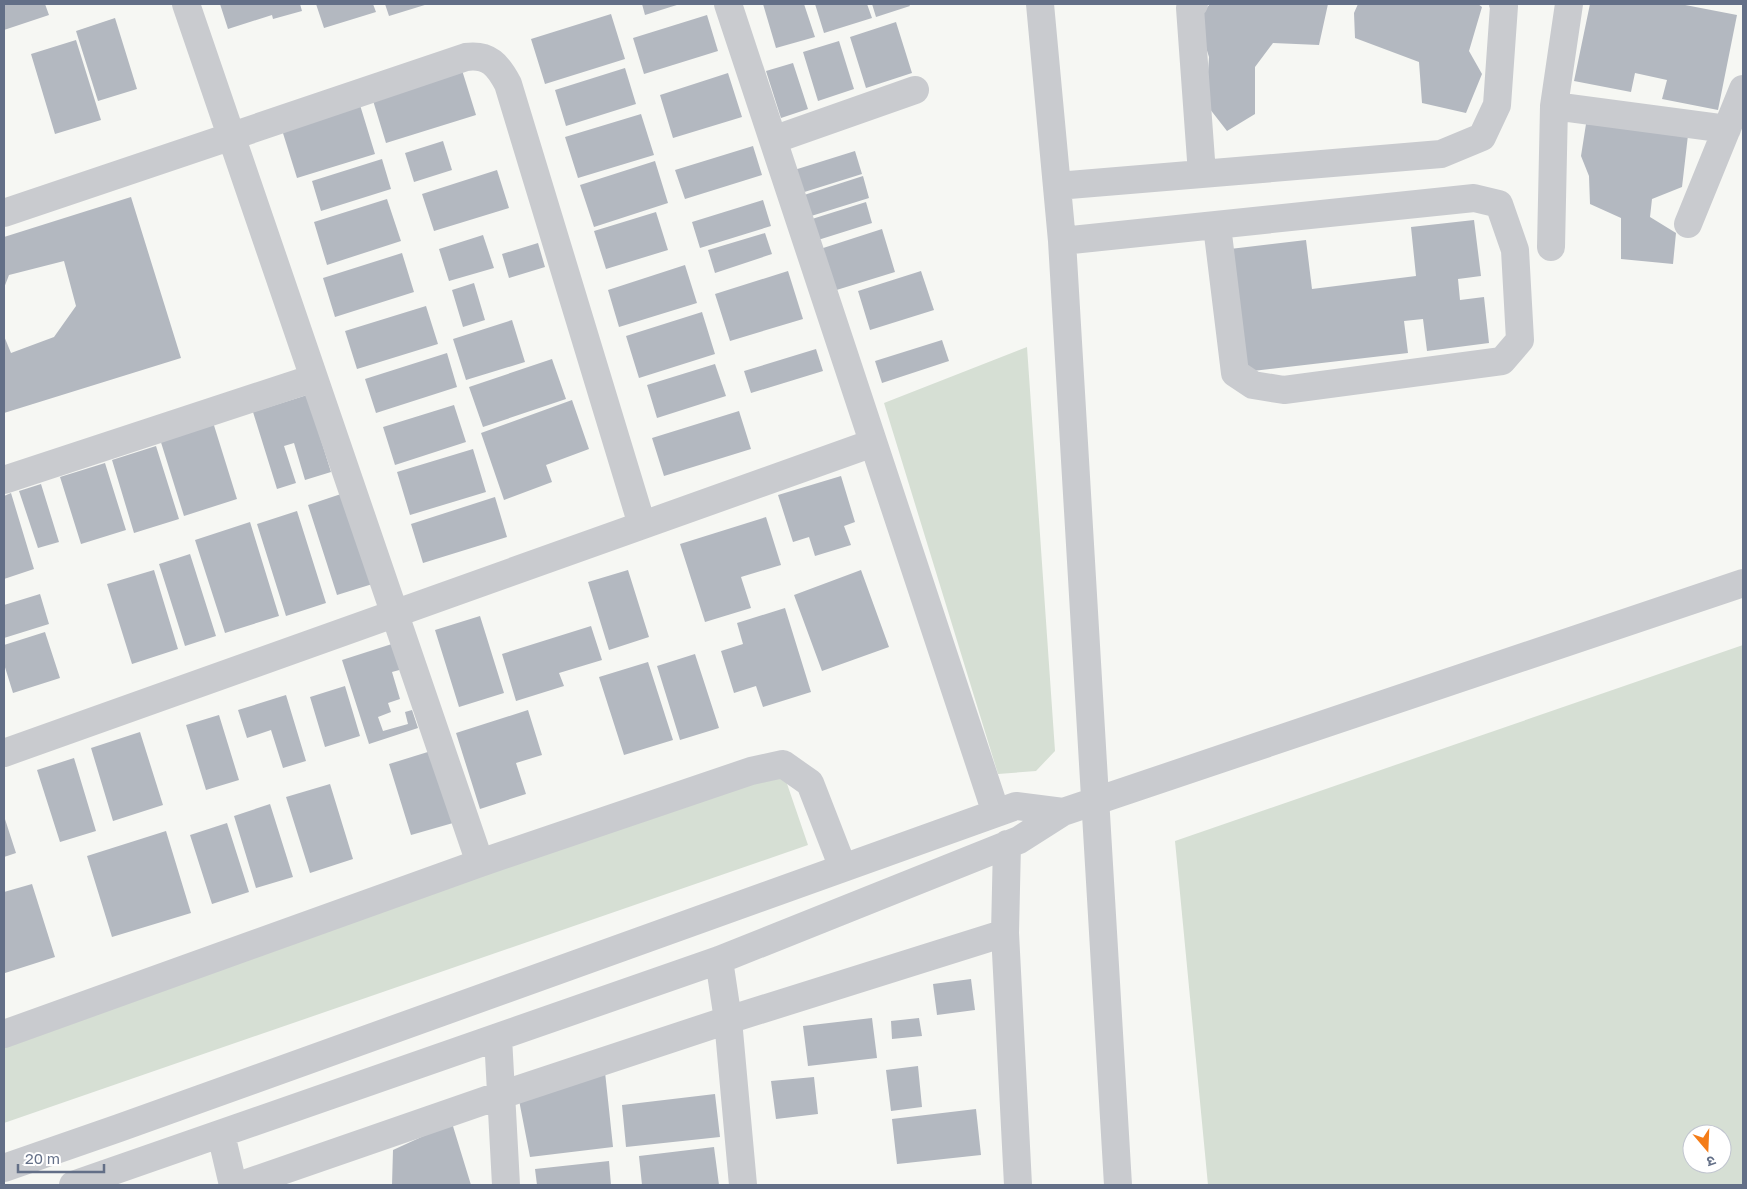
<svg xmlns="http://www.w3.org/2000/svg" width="1747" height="1189" font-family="'Golos Text','Noto Sans Devanagari',sans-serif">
<rect width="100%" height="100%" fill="#f6f7f3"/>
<path fill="#d6dfd4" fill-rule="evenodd" d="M1027 347 1055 751 1036 771 998 774 884 403Z
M1743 645V1185H1208L1175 841ZM1692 1134H1722V1164H1692Z
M783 772 808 845 4 1123V1042Z"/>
<path fill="#b3b8c0" d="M4 4H45L49 15 4 30Z
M220 4H300L302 11 273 19 272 15 228 29Z
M316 4H373L376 12 324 28Z
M385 4H428L389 16Z
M642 4H680L645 15Z
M763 4H804L815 37 776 48Z
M815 4H867L872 18 824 33Z
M872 4H909L910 6 876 17Z
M1210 4H1328L1319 45 1273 43 1255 67V114L1227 131 1206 104 1209 57 1197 19Z
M1358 4H1478L1482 7 1469 51 1482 74 1466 113 1422 103 1419 62 1355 38 1354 13Z
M1590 4H1680L1737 15 1718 110 1662 99 1667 80 1635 73 1631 92 1574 81Z
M611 14 625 59 545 84 531 39Z
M707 15 718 51 644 74 633 38Z
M115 18 137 89 98 101 76 31Z
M896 22 912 73 866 88 850 37Z
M76 40 101 120 55 134 31 54Z
M839 41 854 89 818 101 803 52Z
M793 63 808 109 781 118 766 71Z
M461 67 476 115 386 143 371 94Z
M625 68 636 104 566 126 555 90Z
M728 73 742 117 673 138 660 95Z
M360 105 375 154 297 178 282 130Z
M641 114 654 155 578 178 565 137Z
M1586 124 1688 135 1682 187 1652 199 1650 217 1676 233 1673 264 1621 259V218L1590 204 1589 176 1581 156Z
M443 141 452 170 414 182 405 153Z
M753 146 762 175 685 199 675 170Z
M855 151 862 174 798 194 791 171Z
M382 159 391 189 321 211 312 181Z
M655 161 668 203 594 227 580 185Z
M497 170 509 208 434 231 422 194Z
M863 176 869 198 808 217 801 196Z
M131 197 181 358 4 413V336L11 353 54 337 76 306 64 261 9 275 4 288V237Z
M387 199 401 241 327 265 314 222Z
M763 200 771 226 700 248 692 222Z
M866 202 872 223 818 240 812 219Z
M656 212 668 250 606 269 594 231Z
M1474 220 1481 276 1458 279 1460 300 1484 297 1489 343 1427 351 1423 319 1404 321 1408 353 1244 372 1230 249 1306 240 1312 289 1416 276 1411 227Z
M882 229 895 272 830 292 817 250Z
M765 233 772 254 715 273 708 250Z
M483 235 494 268 449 281 439 249Z
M538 243 545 267 509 278 502 254Z
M402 253 414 292 335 317 323 278Z
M685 265 697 303 619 327 608 290Z
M788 271 803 319 730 341 715 294Z
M921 271 934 310 870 330 858 291Z
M474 283 485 320 463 327 452 290Z
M426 306 438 344 357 369 345 331Z
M702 312 715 354 639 378 626 336Z
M512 320 525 362 466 380 453 339Z
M942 340 949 361 882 383 875 361Z
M816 349 823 371 751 393 744 371Z
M447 353 457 387 376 413 365 379Z
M552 359 566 399 483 427 469 387Z
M715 364 726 396 657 418 647 385Z
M307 395 331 472 305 480 294 443 284 446 296 483 277 489 253 412Z
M572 400 589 449 546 465 552 482 504 500 481 433Z
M454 405 466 442 395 465 383 427Z
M739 411 751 449 664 476 652 438Z
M212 419 237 499 184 516 159 436Z
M156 446 179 519 134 533 112 460Z
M473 449 486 492 410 515 397 472Z
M105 463 126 530 81 544 60 477Z
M841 476 855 522 844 526 851 545 815 556 809 537 793 542 778 495Z
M41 484 59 542 38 548 19 491Z
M350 491 379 582 337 595 308 505Z
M11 493 34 569 4 579V496Z
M495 497 507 537 423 563 411 524Z
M297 511 326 603 286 616 257 524Z
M766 517 781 565 741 577 751 608 705 622 680 544Z
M250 522 279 616 225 633 195 540Z
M190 554 216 636 185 646 159 564Z
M154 570 178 649 132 664 107 584Z
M628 570 649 637 609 650 588 582Z
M861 570 889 647 822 671 794 595Z
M40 594 49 624 4 638V605Z
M785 608 811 692 763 707 756 686 734 693 721 651 743 644 737 623Z
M480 616 504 693 459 707 435 630Z
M591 626 602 660 559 673 564 686 516 701 502 654Z
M45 632 60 678 13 693 4 664V645Z
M395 643 403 669 392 672 400 699 388 703 391 712 378 717 383 731 408 724 405 712 412 710 418 728 369 744 342 660Z
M695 654 719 728 680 740 657 666Z
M648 662 673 740 624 755 599 677Z
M345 686 360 736 325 747 310 697Z
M286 695 306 761 283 768 271 730 247 738 238 710Z
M528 710 542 755 516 763 526 794 480 809 456 733Z
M219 715 239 780 206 790 186 725Z
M140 732 163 805 113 821 91 748Z
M431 751 453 823 411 835 389 764Z
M74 758 96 831 60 842 37 770Z
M330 784 353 859 310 873 286 797Z
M270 804 293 877 256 888 234 816Z
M4 816 16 853 4 857Z
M227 823 249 892 212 904 190 835Z
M166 831 191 913 112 937 87 856Z
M32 884 55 957 5 973 4 892Z
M971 979 975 1010 937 1015 933 984Z
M872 1018 877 1058 808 1066 803 1026Z
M919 1018 922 1036 892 1039 891 1021Z
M918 1066 922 1107 891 1111 886 1070Z
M605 1072 613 1147 530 1157 518 1095Z
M814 1077 818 1114 776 1119 771 1081Z
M715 1094 720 1137 626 1147 622 1105Z
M976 1109 981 1155 897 1164 892 1119Z
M452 1123 471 1185H392L393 1150Z
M714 1147 719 1185H642L639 1156Z
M609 1161 611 1185H537L535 1169Z"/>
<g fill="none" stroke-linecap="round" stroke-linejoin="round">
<path stroke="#c9cbcf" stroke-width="28" d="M186 4 480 863
M728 4 996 813
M1040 4 1062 241 1118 1185
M1194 4 1190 8 1202 174
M1554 106 1727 129
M773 140 915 90
M1057 186 1441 154 1482 137 1497 105 1504 6 1503 4
M4 213 466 57C489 54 498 65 508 84L642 525
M1688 224 1743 89
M1062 241 1474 198 1499 204 1515 250 1520 340 1502 361 1284 390 1253 385 1235 373 1217 226
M1551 247 1554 106 1569 4
M4 480 314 378
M4 753 873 443
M1007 844 1005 933 1018 1185
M719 960 728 1020 743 1185
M4 1034 480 863 751 771 783 764 810 783 843 868
M498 1037 506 1185
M221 1134 233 1185
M4 1168 119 1128 1016 806 1063 812
M73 1185 719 960 1019 840 1063 812 1743 583
M241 1185 501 1095 728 1020 1005 933"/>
</g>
<rect width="1747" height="1189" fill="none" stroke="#636f87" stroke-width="10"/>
<g transform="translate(1707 1149) rotate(161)"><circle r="24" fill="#ffffff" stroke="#c1c5cf"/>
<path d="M0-4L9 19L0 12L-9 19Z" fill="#f47c17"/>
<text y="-8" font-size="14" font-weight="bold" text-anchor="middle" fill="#636f87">उ</text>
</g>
<path d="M18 1164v8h86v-8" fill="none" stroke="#636f87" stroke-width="2.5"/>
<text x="25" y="1164" font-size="15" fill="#636f87" stroke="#ffffff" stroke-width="4" paint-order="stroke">20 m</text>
</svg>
